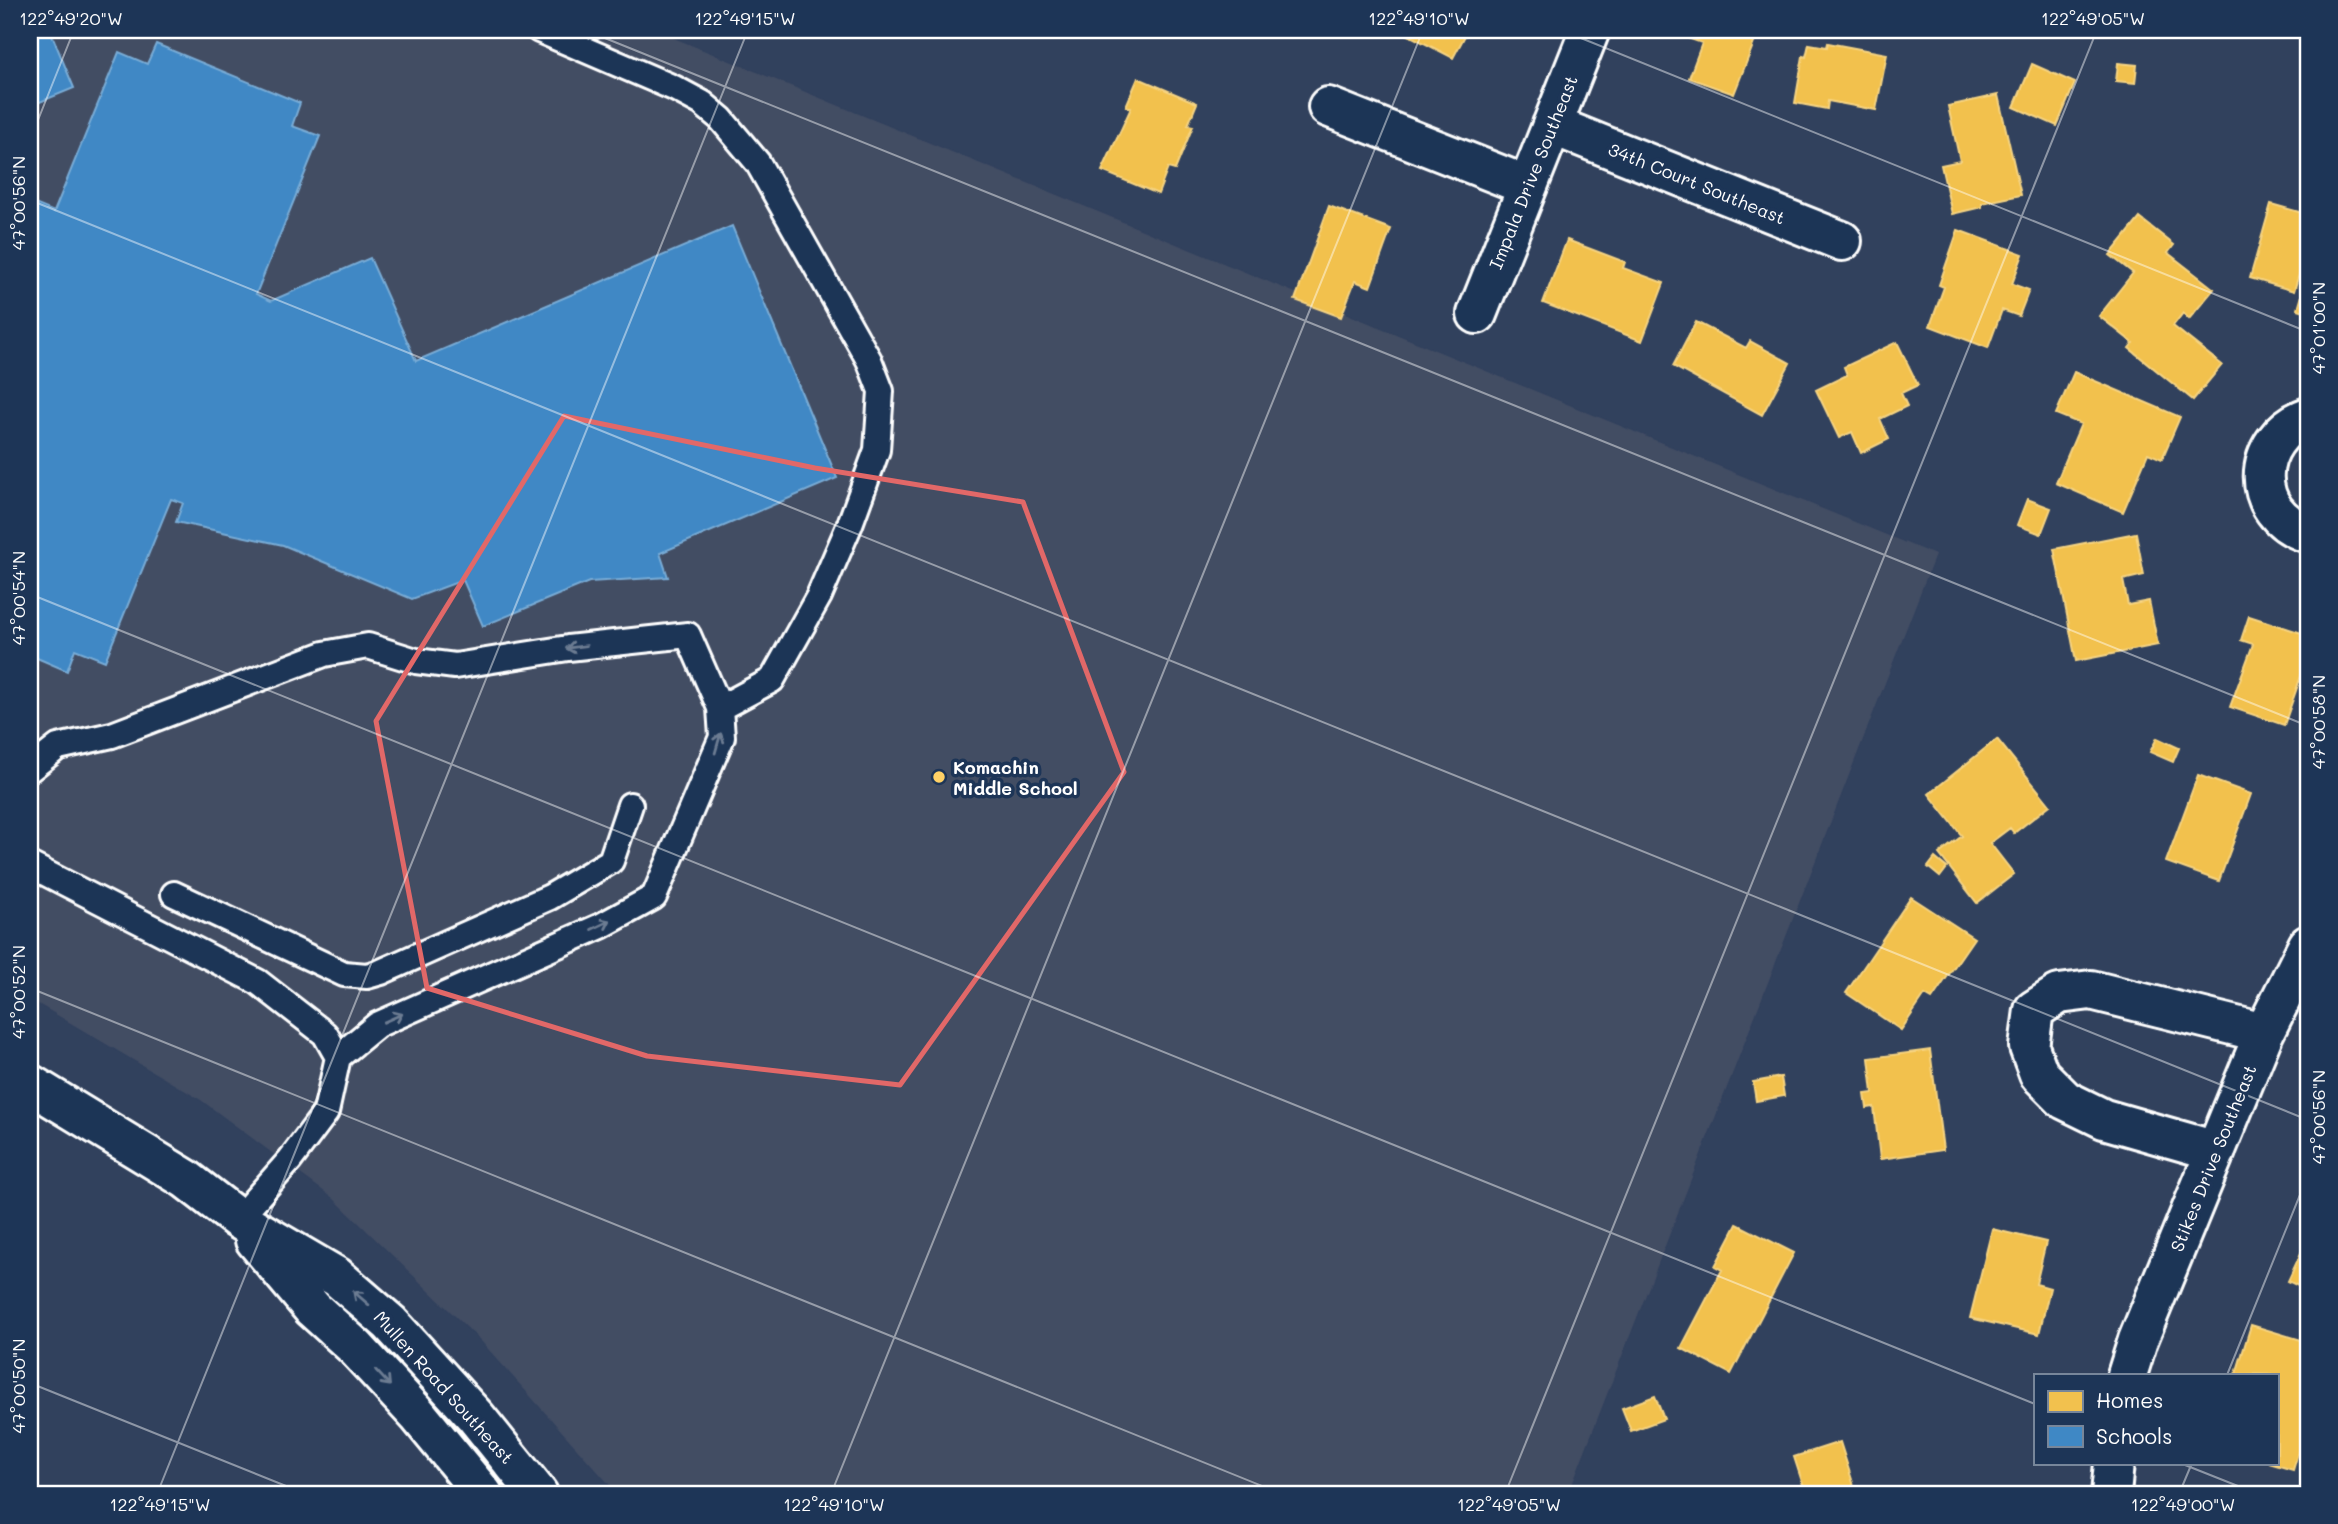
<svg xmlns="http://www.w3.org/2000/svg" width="2338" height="1524" font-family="Mali,sans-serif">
<rect width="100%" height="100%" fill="#31415d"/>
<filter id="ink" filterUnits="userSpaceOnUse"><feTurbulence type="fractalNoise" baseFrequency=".0143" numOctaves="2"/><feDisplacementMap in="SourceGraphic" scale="14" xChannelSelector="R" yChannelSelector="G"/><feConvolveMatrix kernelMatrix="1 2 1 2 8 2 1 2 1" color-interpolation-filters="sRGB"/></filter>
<g filter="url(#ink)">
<path fill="#434d64" d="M30 30H654L1935 555 1568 1494H618L481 1341 333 1198 201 1100 30 999Z"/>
<path fill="#f2c14e" stroke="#f6d483" stroke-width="2" d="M1399 30H1468L1453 58Z
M1665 30H1759L1734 94 1689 78 1702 43Z
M1828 43 1887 54 1876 110 1828 101 1827 109 1795 103 1803 56 1806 57 1809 44 1827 47Z
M2118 63 2137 65 2135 83 2116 81Z
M2032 64 2075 83 2057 126 2014 107Z
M1138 78 1197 103 1188 125 1193 126 1175 170 1168 168 1158 194 1102 171 1131 108 1126 106Z
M1998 95 2021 195 1982 203V207L1952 214 1941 165 1960 161 1948 106Z
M2271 204 2306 214 2308 207V271L2301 268 2294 291 2250 278Z
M1329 206 1391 229 1370 287 1355 281 1341 317 1295 300Z
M2140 218 2174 245 2168 253 2214 289 2189 319 2183 313 2173 326 2222 365 2193 400 2129 348 2133 343 2099 316 2133 273 2110 255Z
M1958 230 2023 254 2012 284 2029 290 2019 316 2002 310 1988 348 1930 326 1944 287 1939 285Z
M1567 240 1625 262 1623 268 1664 283 1642 341 1543 303Z
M2308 275V312L2298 309Z
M1696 322 1746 348 1750 341 1790 363 1762 415 1673 366Z
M1897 342 1918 385 1901 393 1907 406 1880 419 1889 439 1861 453 1852 432 1839 438 1816 390 1847 375 1844 367Z
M2074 372 2180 417 2162 459 2148 453 2123 512 2056 483 2081 424 2056 414Z
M2027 499 2051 508 2041 534 2017 525Z
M2136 533 2144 575 2123 580 2128 605 2149 601 2158 645 2076 661 2054 549Z
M2249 616 2308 635V656L2284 725 2230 707 2253 644 2241 640Z
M2157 738 2179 748 2173 762 2150 752Z
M1997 739 2050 805 2014 833 2010 828 1990 843 2014 874 1977 903 1939 854 1962 836 1929 794Z
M2198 775 2251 794 2219 881 2166 862Z
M1935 858 1947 868 1940 877 1928 867Z
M1911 897 1974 938 1932 999 1925 995 1901 1030 1846 993Z
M1930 1050 1943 1150 1880 1159 1874 1107 1867 1108 1865 1094 1873 1093 1869 1058Z
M1781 1077 1784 1096 1756 1101 1753 1082Z
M1737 1224 1794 1253 1731 1374 1681 1348 1722 1270 1715 1266Z
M1992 1229 2046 1242 2036 1284 2050 1288 2039 1334 1970 1318Z
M2308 1238V1291L2288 1281Z
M2251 1325 2308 1342V1419L2293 1470 2269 1463H2277V1375L2236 1374Z
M1655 1396 1664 1419 1631 1431 1622 1408Z
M1840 1442 1854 1486 1826 1494H1806L1794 1457Z"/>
<path fill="#3f88c5" stroke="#79acd6" stroke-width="2" d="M30 30H50L74 88 30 106Z
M156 44 300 103 292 126 320 136 256 294 271 301 370 258 416 361 732 226 837 478 660 553 668 577 589 582 483 626 463 580 412 599 283 545 176 522 183 503 171 499 105 661 75 649 67 671 30 655V202L54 212 119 52 147 64Z"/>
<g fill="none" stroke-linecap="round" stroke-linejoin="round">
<g stroke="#fff" stroke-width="30">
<path id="lane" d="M539 30 674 88 702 103 721 119 758 163 869 360 881 391 877 450 850 524 819 596 772 680 720 708
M30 769 58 747 112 735 324 654 368 646 416 661 455 666 568 648 688 635 720 708 722 737 654 897 601 926 377 1025 338 1057 326 1112 290 1160 238 1219
M30 865 258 982 325 1034 338 1057
M174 894 344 974 367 976 381 972 550 897 611 861 630 805"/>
</g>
<g stroke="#fff" stroke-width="44">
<path id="street" d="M1328 107 1528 186
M1552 125 1842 241
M1477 314 1590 30
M2308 417C2250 438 2248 515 2308 533
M2216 1151 2104 1119 2065 1100 2039 1074 2029 1047 2034 1010 2059 994 2091 990 2264 1033
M2127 1375 2138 1340 2264 1033 2308 945
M2111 1494 2114 1463"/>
</g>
<g stroke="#fff" stroke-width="44">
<path id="secondary" d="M30 1084 186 1179 238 1219 337 1277 390 1323 476 1417 538 1494
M255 1240 313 1309 355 1347 418 1415 483 1494"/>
</g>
<use href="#lane" stroke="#1d3557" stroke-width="24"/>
<use href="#street" stroke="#1d3557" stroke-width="38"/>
<use href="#secondary" stroke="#1d3557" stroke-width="38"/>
</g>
<defs><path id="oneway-shaft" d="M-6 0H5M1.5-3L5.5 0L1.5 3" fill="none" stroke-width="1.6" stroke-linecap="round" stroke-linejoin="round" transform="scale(1.75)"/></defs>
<g stroke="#6c7c92">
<use href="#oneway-shaft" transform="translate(576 647) rotate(173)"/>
<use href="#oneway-shaft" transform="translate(718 743) rotate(-74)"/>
<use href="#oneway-shaft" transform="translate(601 925) rotate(-26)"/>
<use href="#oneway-shaft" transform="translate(393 1018) rotate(-24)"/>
<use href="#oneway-shaft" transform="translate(361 1298) rotate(-139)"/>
<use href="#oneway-shaft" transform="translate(383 1378) rotate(47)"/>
</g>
</g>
<path fill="none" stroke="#e26868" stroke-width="5" stroke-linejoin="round" d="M564 416 815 468 1023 502 1124 772 900 1085 647 1056 427 988 376 721Z"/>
<path fill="none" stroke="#fff" stroke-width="2" stroke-opacity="0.45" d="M585 30 2308 726M1561 30 2308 332M30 140 74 30M30 200 2308 1120M30 594 2035 1404M30 988 1282 1494M2227 1375 2308 1175M30 1383 306 1494M2180 1463 2258 1494M157 1494 748 30M831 1494 1423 30M1505 1494 2097 30M2179 1494 2192 1463"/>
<circle fill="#ffd166" stroke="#1d3557" stroke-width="2.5" cx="939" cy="777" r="7"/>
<g text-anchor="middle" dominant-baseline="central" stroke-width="7" stroke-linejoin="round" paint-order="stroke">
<g font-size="18" fill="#fff" stroke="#1d3557">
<text transform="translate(1533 172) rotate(-68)">Impala Drive Southeast</text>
<text transform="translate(1697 183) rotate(22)">34th Court Southeast</text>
<text transform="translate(2213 1158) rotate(-68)">Stikes Drive Southeast</text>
<text transform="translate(444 1387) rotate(48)">Mullen Road Southeast</text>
</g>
<g font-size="18" font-weight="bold" fill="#fff" stroke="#1d3557" text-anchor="start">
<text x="953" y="767">Komachin<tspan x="953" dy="21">Middle School</tspan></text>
</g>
</g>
<rect width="2338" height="1524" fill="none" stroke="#1d3557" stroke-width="77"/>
<rect x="2034" y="1374" width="245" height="91" fill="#1d3557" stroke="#77869a" stroke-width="2"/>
<rect x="2048" y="1391" width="35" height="21" fill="#f2c14e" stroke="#77869a" stroke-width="2"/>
<text x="2096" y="1408" font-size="21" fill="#ffffff">Homes</text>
<rect x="2048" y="1426" width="35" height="21" fill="#3f88c5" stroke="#77869a" stroke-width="2"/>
<text x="2096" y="1444" font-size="21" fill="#ffffff">Schools</text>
<rect x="38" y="38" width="2262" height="1448" fill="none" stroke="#fff" stroke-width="2.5"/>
<g font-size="18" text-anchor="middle" fill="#fff">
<text x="71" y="25">122°49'20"W</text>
<text x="745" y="25">122°49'15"W</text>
<text x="1419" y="25">122°49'10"W</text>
<text x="2093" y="25">122°49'05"W</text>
<text transform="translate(19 203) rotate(-90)" y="6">47°00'56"N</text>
<text transform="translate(2319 328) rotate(-90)" y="6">47°01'00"N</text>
<text transform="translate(19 598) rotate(-90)" y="6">47°00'54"N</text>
<text transform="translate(2319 722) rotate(-90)" y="6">47°00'58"N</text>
<text transform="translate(19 992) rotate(-90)" y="6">47°00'52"N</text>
<text transform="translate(2319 1117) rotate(-90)" y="6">47°00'56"N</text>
<text transform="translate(19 1386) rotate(-90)" y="6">47°00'50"N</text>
<text x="160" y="1511">122°49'15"W</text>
<text x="834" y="1511">122°49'10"W</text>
<text x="1509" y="1511">122°49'05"W</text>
<text x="2183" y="1511">122°49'00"W</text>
</g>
</svg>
